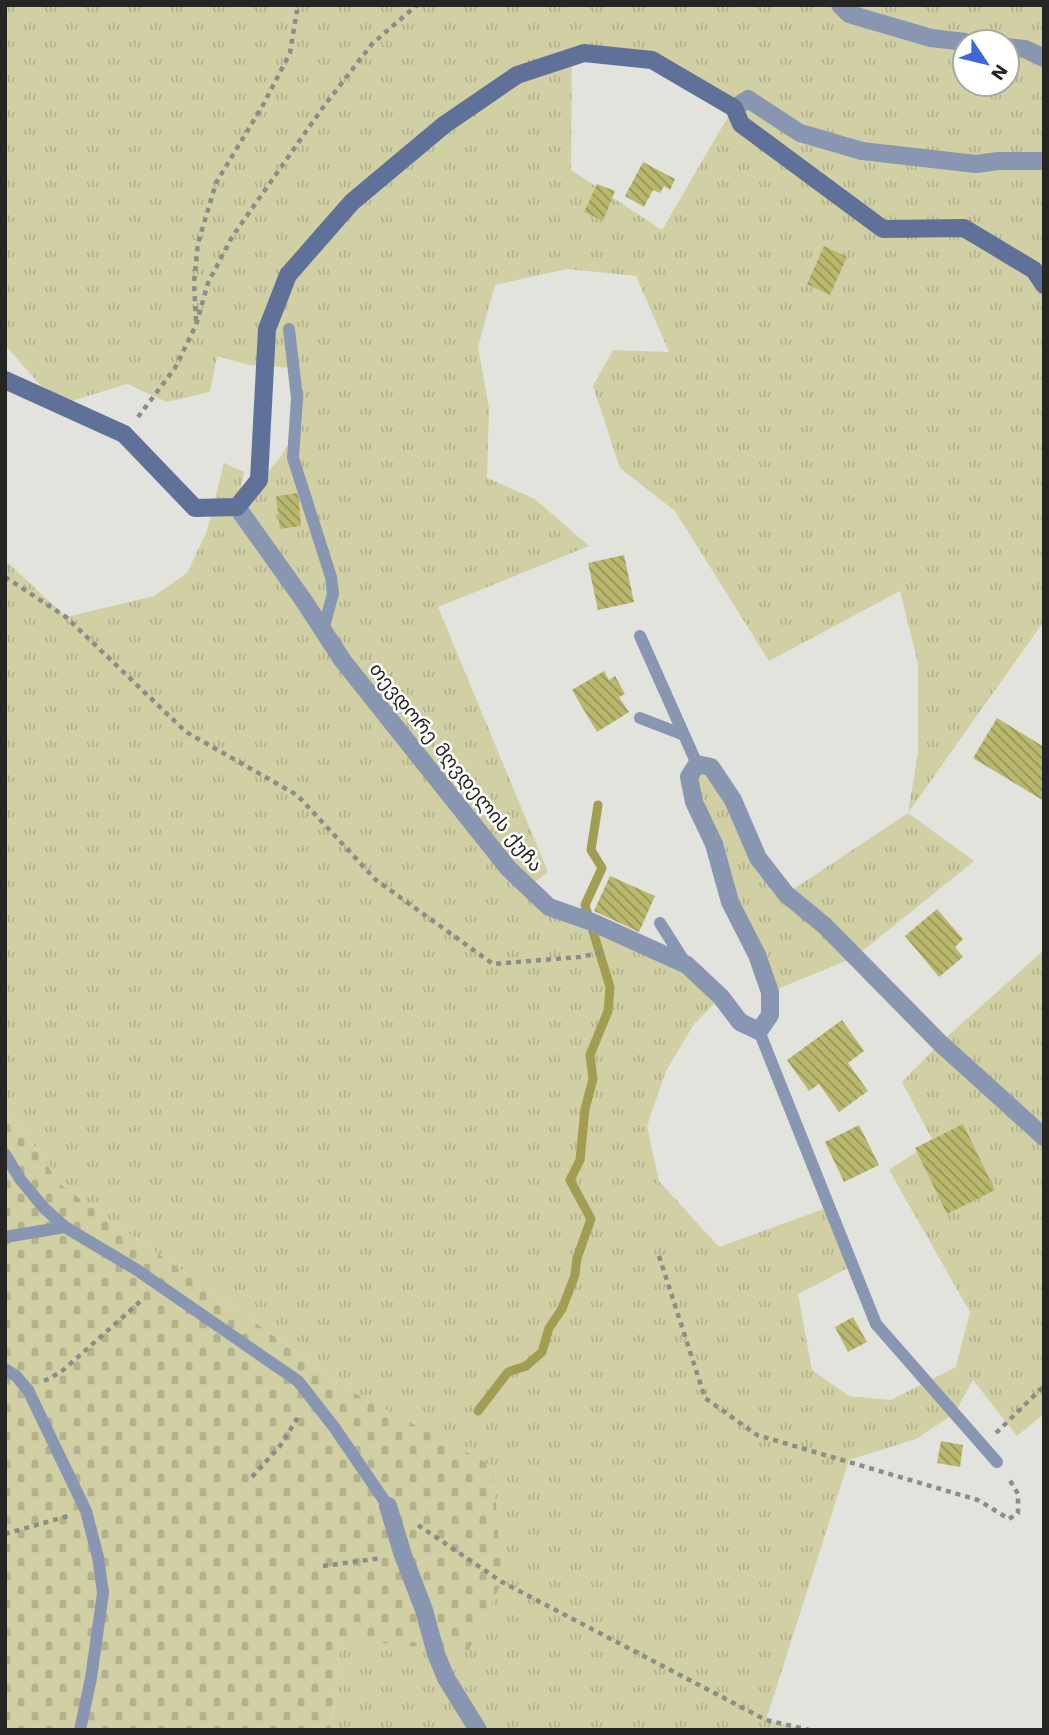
<svg xmlns="http://www.w3.org/2000/svg" width="1049" height="1735" font-family="'Work Sans','Noto Sans Georgian',sans-serif">
<defs>
<pattern id="grass-tufts" width="24" height="20" patternUnits="userSpaceOnUse" patternTransform="scale(1.75)"><rect width="24" height="20" fill="#d1d0a4"/><path d="M3 7l-1-3M5 7V3M7 7l1-3M15 17l-1-3M17 17v-4M19 17l1-3" fill="none" stroke="#b3b28d"/></pattern>
<pattern id="cemetery-stones" width="16" height="16" patternUnits="userSpaceOnUse" patternTransform="scale(1.75)"><rect width="16" height="16" fill="#d1d0a4"/><path d="M2 7V4a2 2 0 0 1 4 0v3zM10 15v-3a2 2 0 0 1 4 0v3z" fill="#b3b28d"/></pattern>
<pattern id="building-back-hatch" width="6" height="6" patternUnits="userSpaceOnUse" patternTransform="scale(1.75)"><rect width="6" height="6" fill="#b9b86d"/><path d="M-1 5l2 2M0 0l6 6M5-1l2 2" fill="none" stroke="#969559"/></pattern>
</defs>
<rect width="100%" height="100%" fill="#e3e3de"/>
<path fill="url(#grass-tufts)" fill-rule="evenodd" d="M5 5H831L846 12 840 5H1044V621L908 813 974 861 855 957 770 992 694 802 697 764 711 767 786 894 908 813 918 753V664L900 591 769 661 675 511 620 468 593 386 613 350 669 352 636 276 567 269 495 285 478 347 489 408 487 478 535 499 589 546 438 607 548 872 528 887 641 944 721 997 694 1024 666 1071 647 1126 659 1181 719 1247 829 1207 852 1266 798 1294 812 1370 849 1396 891 1400 956 1367 970 1312 889 1170 933 1141 902 1082 940 1043 1044 950V1414L1017 1436 973 1380 955 1413 916 1439 849 1460 766 1720 809 1730H331L341 1637 443 1650 354 1393 61 1185 5 1105V560L66 617 154 596 187 573 207 531 224 463 244 472 238 506 279 459 292 439 294 368 249 365 217 356 210 392 167 402 127 384 58 405 5 345ZM965 42H1007V84H965ZM572 57 666 62 733 108 662 230 571 170Z"/>
<path fill="url(#cemetery-stones)" d="M5 1105 61 1185 354 1393 493 1466 502 1582 469 1650H443L341 1638 331 1730H5Z"/>
<g fill="none" stroke-linecap="round" stroke-linejoin="round">
<path stroke="#a19e54" stroke-width="9" d="M478 1411 508 1372 526 1366 542 1352 549 1328 562 1309 575 1275 577 1258 591 1219 570 1180 580 1160 585 1109 593 1079 590 1055 608 1011 610 987 585 905 602 868 591 850 598 805"/>
</g>
<path fill="url(#building-back-hatch)" d="M643 162 675 179 670 190 664 186 660 193 653 190 644 207 625 196Z
M597 184 615 191 603 221 584 212Z
M824 246 847 257 830 295 807 284Z
M298 493 301 526 280 529 276 496Z
M624 555 634 602 598 610 588 563Z
M604 671 609 680 615 676 625 694 619 697 629 712 597 732 572 690Z
M997 718 1044 747V801L973 758Z
M610 876 655 896 639 932 594 911Z
M937 909 963 939 955 947 963 957 939 977 905 936Z
M842 1020 864 1051 848 1063 868 1091 839 1112 819 1084 809 1091 787 1060Z
M963 1124 995 1190 947 1214 915 1148Z
M859 1125 879 1165 844 1182 825 1142Z
M853 1317 867 1342 848 1352 835 1327Z
M941 1441 963 1445 960 1467 937 1463Z"/>
<g fill="none" stroke-linecap="round" stroke-linejoin="round">
<path stroke="#8c8c88" stroke-width="4.5" stroke-dasharray="5 5" stroke-linecap="butt" d="M196 321 194 282 198 243 216 183 263 105 290 53 297 10
M138 417 175 368 196 325 208 283 232 237 324 106 372 44 417 5
M5 577 66 617 186 732 297 795 376 880 493 964 579 957 600 953
M659 1256 705 1398 757 1435 978 1500 1009 1519 1018 1513V1494L1008 1477
M44 1381 61 1372 142 1300
M996 1433 1044 1386
M252 1477 280 1446 300 1414
M418 1525 502 1582 766 1720 809 1730
M5 1534 68 1516
M323 1566 382 1558"/>
<path stroke="#8996b2" stroke-width="12" d="M289 329 297 398 293 458 331 577 333 594 323 630
M640 636 697 764
M640 718 684 735
M660 923 686 964
M759 1031 876 1324 997 1462
M5 1154 20 1179 44 1208 65 1227 137 1270 298 1381 334 1427 388 1506
M5 1237 65 1227
M5 1369 16 1376 28 1390 86 1511 98 1557 103 1593 91 1678 80 1730"/>
<path stroke="#8996b2" stroke-width="18" d="M840 5 849 14 931 38 965 42
M1007 47 1025 49 1044 58
M734 108 748 99 800 133 862 151 976 164 998 161H1044
M237 507 304 601 343 661 508 868 549 907 592 922 687 965 721 997 740 1022 759 1031 770 1015V992L757 955 730 902 714 844 694 802 689 777 697 764 711 767 733 800 758 858 786 894 825 926 940 1043 1044 1137
M388 1506 403 1555 424 1610 436 1654 446 1678 478 1730"/>
<path stroke="#5f7199" stroke-width="18" d="M5 380 124 434 195 508 237 507 259 480 267 329 288 275 352 202 444 125 517 75 584 53 652 60 734 108 741 124 883 229 964 228 1034 270 1044 285"/>
</g>
<g text-anchor="middle" dominant-baseline="central" stroke-width="5" stroke-linejoin="round" paint-order="stroke">
<g font-size="19" fill="#252523" stroke="#fff">
<text transform="translate(456 767) rotate(51)">თევდორე მღვდელის ქუჩა</text>
</g>
</g>
<rect width="1049" height="1735" fill="none" stroke="#252523" stroke-width="14"/>
<g transform="translate(986 63) rotate(125)"><circle r="33" fill="#ffffff" stroke="#a8a8a7" stroke-width="2"/>
<path d="M0-5L12 26L0 18L-12 26Z" fill="#3c68d9"/>
<text y="-10" font-size="19" font-weight="bold" text-anchor="middle" fill="#252523">N</text>
</g>
</svg>
